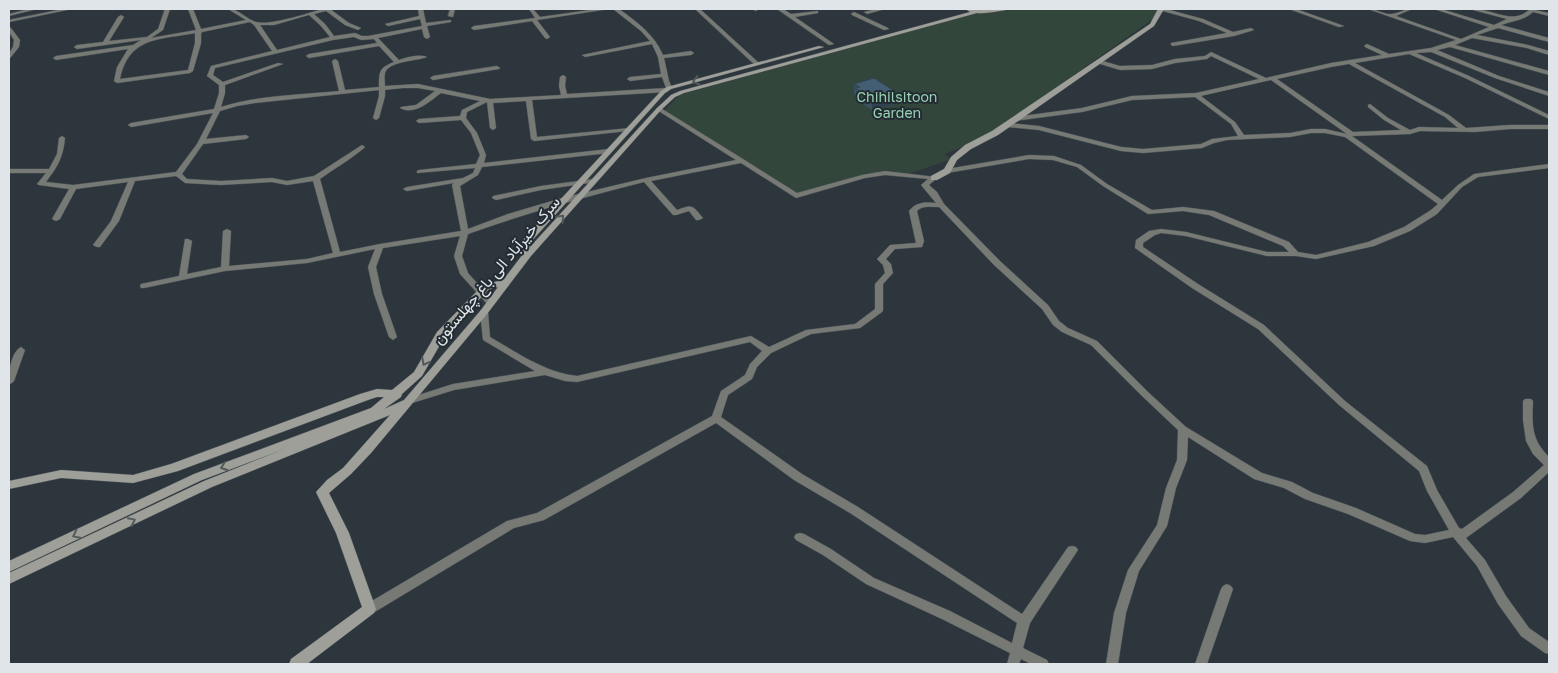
<svg xmlns="http://www.w3.org/2000/svg" width="1558" height="673" font-family="'Golos Text',Vazirmatn,sans-serif">
<rect width="100%" height="100%" fill="#2d363c"/>
<path fill="#33463c" d="M1014 9H1159L1153 19 981 140 944 154 952 159 908 174 885 170 797 195 663 112 680 95 976 13Z"/>
<g fill="none" stroke-linecap="round" stroke-linejoin="round">
<g stroke="#4a5258" stroke-width="1">
<path id="street" d="M29 9H37L9 16V14Z
M63 9H72L9 22V20Z
M165 9H170L163 30 151 38 196 30 188 9H193L201 29 246 20 228 9C239 9 246 19 256 22 270 26 308 13 323 9H330L349 23 361 28 358 30 345 25 326 11 314 14 325 24 334 36 355 33 362 36H368L422 26 420 19 388 26 385 24 419 16 418 9H423L426 23 451 20V22L427 26 430 37 427 39 424 37 422 29 378 38 399 60C407 57 420 54 427 57 418 61 388 61 385 73 384 77 385 82 385 86L418 84 490 99 561 95 559 86 560 77 563 75 566 77 565 86 567 94 666 88 662 77 630 81 627 79 630 77 661 74 658 57 652 44 585 57 582 55 650 41 641 31 613 9H619C637 22 654 34 663 55L691 51 694 53 691 55 664 58 669 81 672 88 667 92 532 100 537 137 630 128 631 129 628 131 534 141 531 139 526 101 493 103 496 128 493 130 490 128 487 102 467 112 466 118 477 133 486 155 484 163 609 149 612 151 609 153 482 167 478 175 460 186 468 229 508 214 562 198 646 178 736 160 657 110 656 109 659 107 743 159 797 193 862 175 885 171 936 177V179L929 185 937 192 944 204 1000 261 1048 305 1059 321 1068 328 1097 341 1148 392 1186 427 1262 473 1292 482 1313 493 1356 508 1415 534 1425 535 1449 530 1427 491 1419 471 1339 405 1258 329 1192 288 1135 248 1136 240 1149 231 1161 229 1186 232 1267 252H1289L1283 246 1209 215 1183 211 1148 214 1103 186 1077 167 1053 160 1029 159 947 173 944 171 947 169 1029 155 1054 156 1081 165 1107 184 1152 210 1183 207 1214 211 1289 242 1298 252 1316 255 1368 242 1404 227 1431 210 1438 204 1345 137 1325 133H1311L1290 137 1227 140 1214 143 1202 148 1143 153 1121 151 1039 130 1007 127 1004 125 1007 123 1039 126 1121 147 1143 149 1201 144 1212 139 1238 136 1231 124 1195 97 1132 100 1082 112 1015 121 1012 119 1015 117 1082 108 1132 96 1196 93 1259 79 1211 56 1207 59 1175 63 1152 69 1120 70 1097 63 1096 62 1099 60 1120 66 1152 65 1175 59 1205 56 1211 52 1266 78 1331 63 1382 55 1365 47 1364 46 1367 44 1389 54 1431 48 1456 40 1368 9C1376 9 1385 15 1392 14 1399 13 1405 9 1412 9L1396 16 1461 39 1489 27 1434 9H1441L1494 25 1507 19 1473 10V9C1494 9 1513 26 1530 9L1549 13V16L1533 12C1525 20 1512 21 1501 25L1549 38V42L1498 28 1477 35 1528 45 1549 51V55L1527 48 1472 38 1455 45 1549 71V75L1450 47 1437 50 1499 76 1549 92V96L1495 78 1431 52 1416 53 1469 76 1549 115V119L1465 78 1409 54 1355 63 1449 115 1466 128 1510 125H1549V129H1510L1475 132 1420 131 1410 134 1352 136 1442 200 1458 185 1474 174 1549 164V168L1478 177 1462 187 1437 214 1410 231 1374 246 1316 259 1296 256H1267L1186 236 1161 233 1155 235 1143 243V247L1198 284 1264 325 1345 401 1427 466 1437 490 1459 528 1462 529 1513 492 1544 465 1533 454 1526 441 1523 420V401L1525 399H1531L1533 401C1532 425 1531 439 1549 457V472L1521 498 1466 538 1485 560 1506 596 1529 628 1549 642V654L1545 653 1521 636 1498 604 1477 566 1453 537 1425 543 1410 541 1348 514 1305 499 1284 488 1254 479 1188 437 1187 460 1176 488 1167 526 1139 571 1126 613 1118 664H1106L1114 613 1128 570 1157 525 1166 488 1177 460 1178 430 1142 396 1091 345 1062 332 1053 325 1042 309 994 265 939 207C931 207 923 205 917 211L924 241 922 247 895 249 886 259 891 264 893 273 883 284V310L882 312 860 328 811 334 771 353 757 367 752 379 728 395 721 417 802 474 858 507 1022 614 1068 547 1072 546 1076 547 1078 550 1076 553 1030 623 1023 648 1047 660 1049 664H1031L1021 659 1019 664H1007L1010 653 942 619 866 584 823 555 796 540 794 537 796 534 800 533 804 534 831 549 874 578 950 611 1012 643 1017 623 850 513 794 480 716 423 544 520 514 528 373 613 369 614 365 613 363 609 365 605 507 521 537 513 712 416 721 391 745 375 750 364 762 351 750 342 577 382 565 381 545 375 454 390 409 404 406 403 404 401 406 399 453 384 535 371 483 340 480 312 481 310H487L488 312 490 337C518 353 544 372 577 376L751 336 769 347 806 330 855 324 875 309V284L885 273 883 265 877 259 890 245 916 243 909 211C916 202 925 202 936 203L921 185 928 179 885 175 865 178 796 198 741 163 651 181 677 210C693 204 692 205 703 218L699 220H696L689 211 676 215H673L644 182C585 197 526 213 468 234L462 256 468 273 495 303 491 306 488 305 460 274 454 256 460 236 383 248 376 267 382 294 397 337 393 340 389 337 374 294 368 267 375 249 307 263 225 271 144 288H141L140 286 141 284 179 276 185 239H188L192 241 187 274 221 267 223 231 227 229 231 231 229 266 307 259 333 253 313 181 287 185 272 182 221 185 185 183 176 176 135 181 119 221 100 247H97L93 245 111 221 128 182 76 189 60 219 56 221 52 219 69 189 39 185 37 184 46 173H9V169H49L57 154 59 138 62 136 65 138C63 158 58 166 46 182L73 185 176 172 197 144 213 113 131 127 128 125 131 123 214 109 219 93V85L207 76 211 66 272 51 254 25 250 22 202 32 201 34V43L193 71 190 73 117 83 114 81 117 67 128 49 56 60 53 58 56 56 133 45 141 40 77 49 74 47 77 45 103 42 118 17 121 15 124 17 109 41 147 37 158 29ZM309 15 321 26 330 37 277 50 260 25H274ZM195 33V43L188 70 120 79C129 36 160 40 195 33ZM354 37 361 40 374 39 377 43 309 54 306 56 309 58 379 46 394 62C379 68 379 71 379 87L345 90 338 61 335 59 332 61 339 91C300 95 259 95 221 107L225 93V85L283 64 278 63 223 82 213 75 215 68 333 40ZM1349 64 1445 117 1458 128 1419 127 1410 130 1388 118 1370 104 1368 105V107L1384 120 1401 130 1353 132 1277 79 1331 67ZM1271 80 1347 134 1325 129H1311L1290 133 1244 135 1235 122 1201 96ZM403 88H418L435 91 416 105 401 107 400 108C415 116 430 101 441 93L480 101 462 110 460 116 419 119 416 121 419 123 461 120 471 133 480 155 476 164 419 170 417 171V173L475 168 473 173 463 178 407 187 403 189 407 191 454 183 452 185 461 231 380 244 340 252 320 179C335 168 350 160 364 148L365 147 362 145 314 176 287 181 272 178 221 181 187 179 182 174 203 144 246 139 249 137 246 135 206 139 220 111 237 106 255 103 379 90V96L373 118 376 120 379 118 385 96V90Z
M450 9H455L453 17 448 16Z
M529 9H533L540 17 597 9H609L537 20 550 37 547 39 545 38 532 21 474 30 471 28 474 26 535 18Z
M695 9H700L759 63V65H755Z
M752 9H759L756 11Z
M777 9H783L791 14 818 11V13L795 17 834 44 829 45Z
M876 9H885L867 14 864 12Z
M1159 9H1166L1203 19 1233 32 1251 28 1254 30 1234 36 1173 46 1171 45V43L1227 33 1199 21 1159 10Z
M1289 9H1296L1344 26 1339 27Z
M854 12 888 28 889 29 884 30 852 15 851 14Z
M9 27 11 28 20 40 19 47 11 57 9 58V53L13 47 14 40 9 32Z
M497 66 500 68 499 69 433 80 430 78 433 76Z
M594 179 597 181 596 182 541 190 496 200 492 198 493 196 541 186Z
M21 347 25 350 14 381 12 383 9 384C9 373 10 353 21 347Z
M1227 584 1231 586 1233 589 1207 664H1195L1221 589 1223 586Z"/>
</g>
<g stroke="#4a5258" stroke-width="1">
<path id="secondary" d="M968 9 979 10 1009 9C1003 11 983 14 977 13L684 93 675 97 661 110 531 256 487 314 371 453 351 474 329 493 349 533 376 609 374 613 307 664H289L291 659 362 607 336 533 316 492 327 480 343 468 390 415 212 487 9 584V573L204 481 287 448 202 480 9 572V561L194 474 371 408 384 397H377L368 400 178 471 133 483 61 478 9 489V481L61 470 133 475 171 464 360 394 377 389 392 390 414 372 437 332 482 286 504 279 523 254 520 244 521 242 661 91 667 87 819 46 824 47 671 89 665 93 529 244 530 247 657 108 671 95 680 91 970 12 967 10ZM498 287 481 310 404 400 384 409 401 397 402 394 422 376 445 336 488 290Z
M1158 9H1164L1154 26 998 135 971 149 957 160 950 173 937 180H931V176L944 169 951 157 965 145 992 131 1150 24Z"/>
</g>
<use href="#street" fill="#777974" fill-rule="evenodd"/>
<use href="#secondary" fill="#9d9f98" fill-rule="evenodd"/>
</g>
<path fill="#3a5162" d="M854 84 895 104 872 110 855 99V95H854Z"/>
<path fill="#2f4250" d="M896 92 895 104 872 110V99Z"/>
<path fill="#435e72" stroke="#2f4250" d="M874 78 896 92 872 99 855 88 860 87 854 84Z"/>
<defs><path id="oneway-chevron" d="M-2-3.5L2.5 0L-2 3.5" fill="none" stroke-width="1.6" stroke-linecap="round" stroke-linejoin="round" transform="scale(1.25)"/></defs>
<g stroke="#545a5b">
<use href="#oneway-chevron" transform="translate(696 81) rotate(165)"/>
<use href="#oneway-chevron" transform="translate(561 218) rotate(-47)"/>
<use href="#oneway-chevron" transform="translate(425 362) rotate(119)"/>
<use href="#oneway-chevron" transform="translate(224 467) rotate(160)"/>
<use href="#oneway-chevron" transform="translate(132 521) rotate(-26)"/>
<use href="#oneway-chevron" transform="translate(76 535) rotate(154)"/>
</g>
<g text-anchor="middle" dominant-baseline="central" stroke-width="4" stroke-linejoin="round" paint-order="stroke">
<g font-size="14" fill="#99d3b4" stroke="#232c32">
<text x="897" y="96">Chihilsitoon<tspan x="897" dy="16">Garden</tspan></text>
</g>
<g font-size="16" fill="#e0e5e9" stroke="#232c32">
<text transform="translate(496 270) rotate(-50)">سرک خیرآباد الی باغ چهلستون</text>
</g>
</g>
<rect width="1558" height="673" fill="none" stroke="#e0e5e9" stroke-width="20"/>
</svg>
